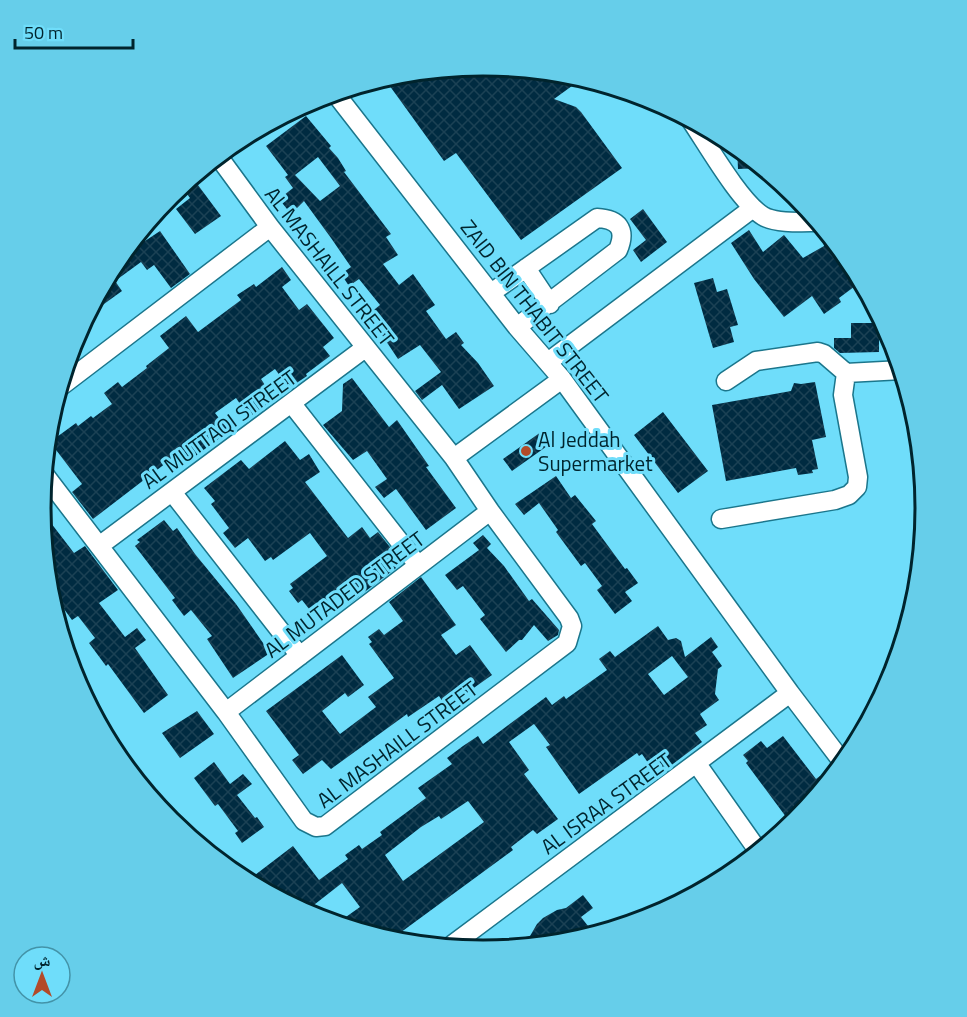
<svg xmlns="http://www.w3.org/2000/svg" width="967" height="1017" font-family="'Titillium Web','Noto Naskh Arabic',sans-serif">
<defs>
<pattern id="building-cross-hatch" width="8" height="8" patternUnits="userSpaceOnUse" patternTransform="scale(1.5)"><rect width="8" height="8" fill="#002b41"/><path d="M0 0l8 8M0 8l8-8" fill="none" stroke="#1b4154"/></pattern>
</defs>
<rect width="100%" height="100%" fill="#6fddfa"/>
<path fill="url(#building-cross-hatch)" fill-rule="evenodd" d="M484 66 514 69 520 76 529 70 570 74 583 78 554 99 576 107 581 112 622 168 521 240 456 153 444 161 384 78 397 74Z
M306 116 331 146 329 148 338 158 346 171 344 172 391 234 386 237 398 255 383 264 399 285 413 274 435 305 426 311 446 339 456 332 464 343 461 345 478 363 494 386 459 409 442 385 422 400 415 391 441 372 420 345 398 359 376 326 375 322 377 320 370 313 380 305 359 279 349 286 341 274 351 267 331 238 304 201 291 214 279 199 293 188 285 177 288 175 266 146ZM318 157 340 186 320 201 295 175Z
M737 146 763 168 738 169Z
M192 177 221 216 195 234 176 209 190 198 181 186Z
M643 209 667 242 641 262 633 250 646 240 630 219Z
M749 230 763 252 784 235 803 258 824 246 822 232 826 231 852 263 862 281 839 298 841 302 824 314 812 296 784 317 754 279 731 243Z
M160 231 190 274 171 288 154 265 147 270 141 262 115 281 122 291 86 317 115 262 133 241 141 235 145 241Z
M282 267 291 280 282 287 299 310 307 304 334 338 323 347 330 356 306 374 307 376 289 388 275 369 261 379 274 399 249 417 236 398 215 413 229 431 190 460 183 450 93 519 72 492 82 484 50 442 76 423 78 426 91 416 93 418 112 404 104 393 118 382 122 387 147 368 146 366 169 348 160 336 186 316 198 332 241 300 237 295 254 284 256 287Z
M713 278 717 292 727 289 738 325 730 327 734 342 713 348 694 283Z
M851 323H879V352L840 353 834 348V338H851Z
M352 378 389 427 397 420 429 466 426 467 456 508 426 530 396 489 384 498 375 487 387 479 367 451 353 460 323 425 342 411 343 384Z
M815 382 826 437 812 440 818 469 812 470 813 473 798 475 796 468 726 481 712 405 791 391 794 383 801 384Z
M663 412 708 471 678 493 634 435Z
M541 432 550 444 512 471 503 459Z
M285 441 300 460 309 454 320 472 305 482 348 538 362 527 370 538 378 532 398 557 392 562 396 568 350 603 346 598 341 601 337 596 313 614 302 600 298 603 289 591 293 588 290 584 327 556 310 533 273 560 271 557 265 561 248 538 235 548 223 533 229 528 211 504 215 501 204 488 241 460 249 469Z
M556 476 571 498 575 495 596 521 592 524 625 569 627 568 638 583 625 592 632 601 615 614 597 590 602 586 585 563 581 566 556 532 558 530 539 503 524 515 515 504Z
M41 510 74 553 85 546 118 590 99 603 125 637 137 628 146 640 135 648 168 695 144 713 108 664 106 666 89 643 95 638 78 616 72 620 48 587Z
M164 520 173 531 177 528 195 554 236 604 270 653 233 678 207 639 212 636 191 610 184 616 172 600 175 598 135 546 140 542 137 540Z
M483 535 491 544 487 548 504 566 529 601 532 599 559 630 558 635 548 641 534 625 522 640H519L506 652 480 619 485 615 463 586 457 590 445 575 479 550 473 543Z
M421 577 456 625 441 635 456 655 470 645 492 675 454 702 450 697 443 702 439 696 408 717 407 714 331 769 322 760 303 774 292 760 299 755 266 711 342 655 364 685 348 697 345 693 322 711 340 734 376 707 368 697 394 678 369 644 372 642 368 637 379 629 384 635 403 621 389 602Z
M658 626 668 640 676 638 681 641 685 657 711 637 718 647 712 652 722 666 718 669 715 694 719 700 700 714 707 725 695 733 702 742 657 776 642 754 639 756 637 753 579 794 546 747 550 745 534 724 509 742 529 770 524 774 558 819 537 834 533 830 511 847 513 850 389 941 336 924 360 907 342 883 310 908 291 906 246 882 293 846 319 880 348 859 345 855 359 845 362 849 382 835 380 832 426 798 418 788 452 764 447 758 463 746 478 736 483 744 546 697 552 705 564 696 566 699 607 670 599 659 610 651 615 657ZM672 656 688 677 664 695 648 674ZM468 801 484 822 403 881 385 855 421 827 439 816 441 819Z
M197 711 214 734 180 758 162 733Z
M783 736 816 779 820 776 827 785 792 825 746 763 748 761 743 755 761 741 767 748Z
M214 762 230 784 243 774 252 784 237 795 255 818 257 817 264 827 242 843 235 833 238 831 218 804 215 806 194 778Z
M583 895 593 908 581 917 595 935 570 943 523 948 537 924 543 918 557 910 566 908Z"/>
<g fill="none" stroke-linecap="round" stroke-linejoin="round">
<g stroke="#1b768c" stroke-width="21">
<path id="minor" d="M335 93 517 327 562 379 790 693 844 764
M690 119C707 144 740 202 763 216 776 224 804 222 819 222
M526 268 550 304
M491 293 597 218C618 219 627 229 618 250L517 327
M548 362 753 208
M726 381 756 361 818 352 824 354 846 373 902 370
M60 387 270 227
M292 404 418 565
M454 458 562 379
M44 474 226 712 304 821 316 827 325 826 567 643 572 626 569 618 490 511 454 458 270 227 218 156
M172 492 300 656
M721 519 835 500 849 495 857 487 858 477 843 395 846 373
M99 546 365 348
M226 712 490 511
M697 764 759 852
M448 948 790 693"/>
</g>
<use href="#minor" stroke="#fff" stroke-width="18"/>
</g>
<circle fill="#b24a29" stroke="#6fddfa" stroke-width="2" cx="526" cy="451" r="6"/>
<g text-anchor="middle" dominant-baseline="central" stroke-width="6" stroke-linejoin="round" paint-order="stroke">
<g font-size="21" fill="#00242d" stroke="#6fddfa">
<text transform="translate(330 266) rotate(52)">AL MASHAILL STREET</text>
<text transform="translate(535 311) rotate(52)">ZAID BIN THABIT STREET</text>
<text transform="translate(219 429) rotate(-36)">AL MUTTAQI STREET</text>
<text transform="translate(344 594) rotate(-37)">AL MUTADED STREET</text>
<text transform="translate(397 744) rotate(-37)">AL MASHAILL STREET</text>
<text transform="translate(606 803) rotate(-36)">AL ISRAA STREET</text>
</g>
<g font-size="21" fill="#00242d" stroke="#6fddfa" text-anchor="start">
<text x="538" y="439">Al Jeddah<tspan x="538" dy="24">Supermarket</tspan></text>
</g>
</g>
<path d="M0 0H967V1017H0ZM51 508a432 432 0 1 1 864 0a432 432 0 1 1-864 0Z" fill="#66ceea" fill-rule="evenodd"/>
<path fill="none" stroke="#00242d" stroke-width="3" d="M51 508a432 432 0 1 1 864 0a432 432 0 1 1-864 0Z"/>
<g transform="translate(42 975)"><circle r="28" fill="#6fddfa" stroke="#4393a8" stroke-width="1.5"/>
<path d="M0-4.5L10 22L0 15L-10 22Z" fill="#b24a29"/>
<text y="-9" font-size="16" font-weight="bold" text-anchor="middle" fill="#00242d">ش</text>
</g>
<path d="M15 39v9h118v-9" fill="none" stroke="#00242d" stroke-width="3"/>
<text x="24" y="39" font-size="18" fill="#00242d" stroke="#6fddfa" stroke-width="4.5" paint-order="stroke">50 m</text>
</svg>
